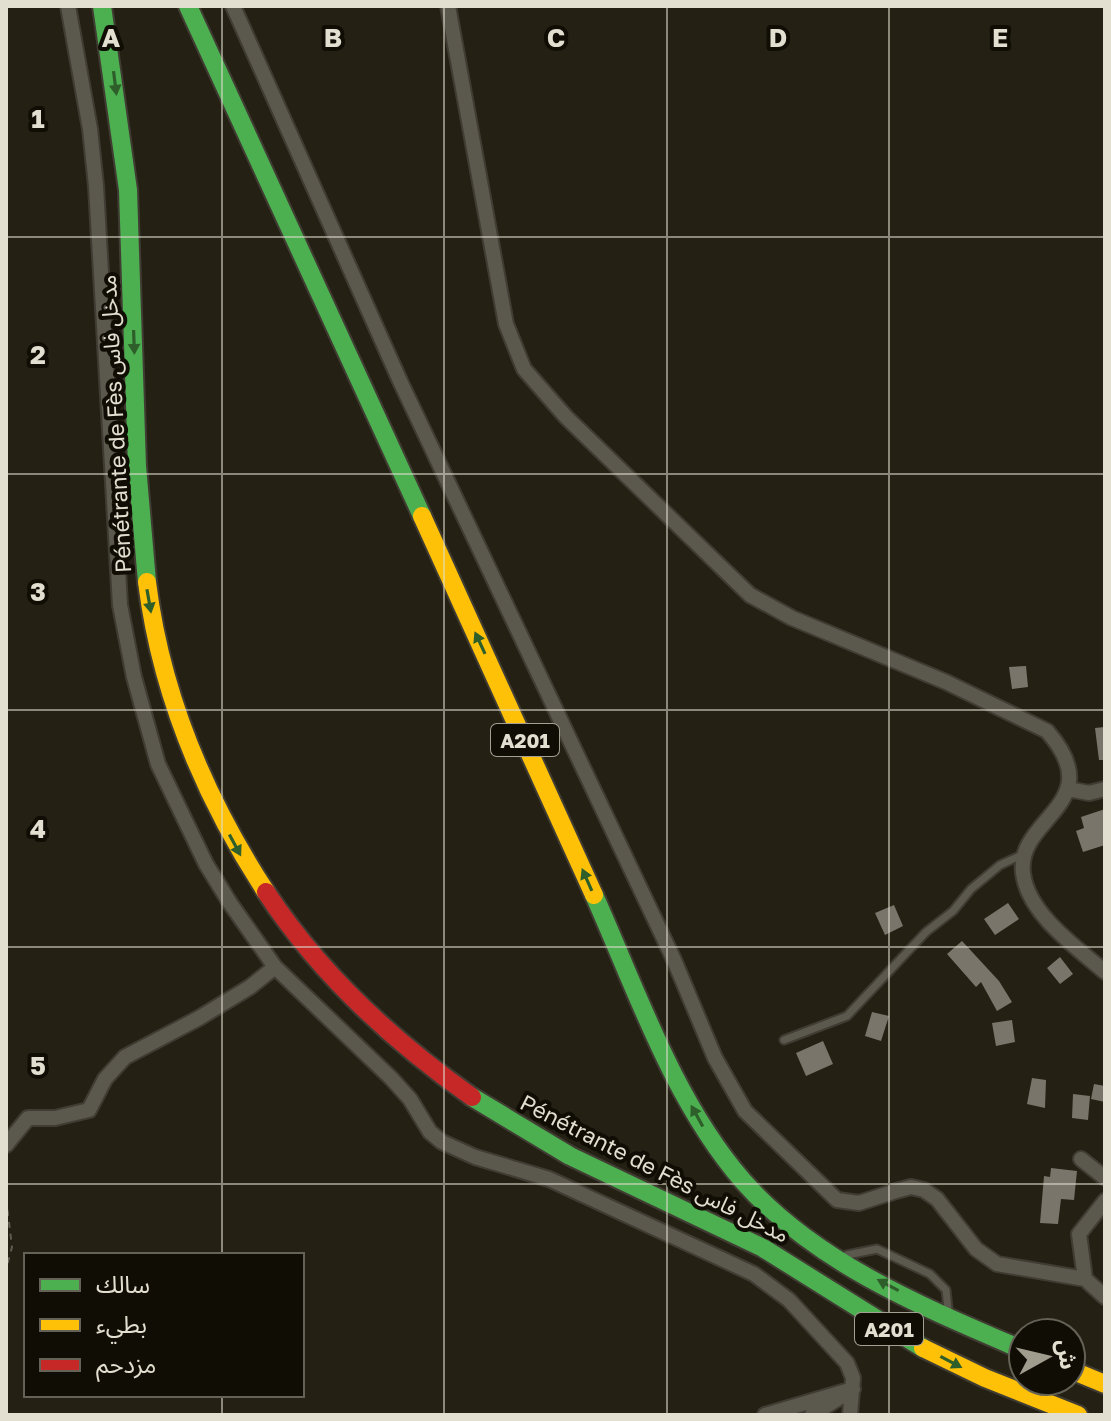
<svg xmlns="http://www.w3.org/2000/svg" width="1111" height="1421" font-family="'Golos Text','Noto Sans Arabic',sans-serif">
<rect width="100%" height="100%" fill="#242013"/>
<path fill="#79756a" d="M1026 666 1028 687 1012 689 1009 667Z
M1105 727V760H1099L1095 728Z
M1105 809V845L1083 852 1076 831 1084 828 1081 817Z
M1008 903 1019 919 995 935 984 919Z
M894 905 903 926 885 935 875 913Z
M962 941 999 981 1012 1002 997 1011 981 982 976 987 947 954Z
M1060 957 1073 974 1060 984 1047 968Z
M872 1012 889 1016 881 1041 865 1036Z
M1012 1020 1015 1042 996 1046 992 1023Z
M823 1041 833 1064 806 1076 796 1053Z
M1032 1078 1046 1080 1045 1108 1027 1104Z
M1094 1084 1105 1086V1102L1091 1099Z
M1073 1094 1090 1096 1088 1120 1072 1118Z
M1051 1168 1077 1171 1074 1200 1061 1199 1058 1224 1040 1223 1044 1176 1050 1177Z"/>
<g fill="none" stroke-linecap="round" stroke-linejoin="round">
<g stroke="#403c33" stroke-width="11">
<path id="lane" d="M784 1040 847 1016 926 932 953 911 971 889 1000 865 1024 854
M847 1255 877 1249 930 1274 946 1290 948 1309"/>
</g>
<g stroke="#403c33" stroke-width="18">
<path id="street" d="M68 6 90 129 96 186 120 605 134 677 158 764 206 864 230 903 275 967 391 1078 410 1099 430 1132 442 1142 475 1157 549 1179 754 1274 789 1300 847 1363 853 1378 850 1415
M233 6 400 381 674 960 715 1058 745 1111 837 1200 859 1203 896 1191 911 1187 924 1190 937 1199 976 1249 997 1264 1085 1279 1105 1297
M448 6 506 324 524 369 566 417 750 595 792 618 946 682 1047 731C1111 804 1016 817 1023 873 1028 914 1076 947 1105 972
M1073 790 1089 793 1105 789
M6 1145 28 1118H55L89 1110 105 1079 125 1057 199 1018 250 987 275 967
M1081 1159 1105 1178
M1085 1279 1079 1234 1105 1201
M765 1415 853 1389
M812 1415 842 1396"/>
</g>
<g stroke="#403c33" stroke-width="22">
<path id="fast" d="M102 6 128 190 137 466 147 582
M188 6 422 516
M594 895C637 991 673 1100 743 1181 815 1263 925 1308 1023 1350
M472 1097 570 1156 763 1248 923 1348"/>
</g>
<g stroke="#403c33" stroke-width="22">
<path id="slow" d="M422 516 594 895
M147 582C161 695 205 798 266 892
M923 1348 985 1378 1078 1415
M1071 1370 1105 1384"/>
</g>
<g stroke="#403c33" stroke-width="22">
<path id="jam" d="M266 892C319 973 393 1041 472 1097"/>
</g>
<path stroke="#5f5c53" stroke-width="2" stroke-dasharray="6 6" stroke-linecap="butt" d="M6 1198 12 1247 6 1270"/>
<use href="#lane" stroke="#5b584e" stroke-width="7"/>
<use href="#street" stroke="#5b584e" stroke-width="14"/>
<use href="#fast" stroke="#4caf50" stroke-width="18"/>
<use href="#slow" stroke="#ffc107" stroke-width="18"/>
<use href="#jam" stroke="#c62828" stroke-width="18"/>
</g>
<defs><path id="oneway-solid" d="M-6-.8H1V-3.2L6.5 0L1 3.2V.8H-6Z" transform="scale(2)"/></defs>
<g fill="#2e5e2a">
<use href="#oneway-solid" transform="translate(115 83) rotate(83)"/>
<use href="#oneway-solid" transform="translate(134 342) rotate(88)"/>
<use href="#oneway-solid" transform="translate(149 601) rotate(80)"/>
<use href="#oneway-solid" transform="translate(480 643) rotate(-115)"/>
<use href="#oneway-solid" transform="translate(235 845) rotate(62)"/>
<use href="#oneway-solid" transform="translate(587 880) rotate(-114)"/>
<use href="#oneway-solid" transform="translate(697 1116) rotate(-119)"/>
<use href="#oneway-solid" transform="translate(888 1285) rotate(-152)"/>
<use href="#oneway-solid" transform="translate(951 1362) rotate(28)"/>
</g>
<path fill="none" stroke="#e2ded0" stroke-width="2" stroke-opacity="0.55" d="M222 6V1255M444 6V1415M667 6V1415M889 6V1415M6 237H1105M6 474H1105M6 710H1105M6 947H1105M6 1184H1105M222 1395V1415"/>
<g text-anchor="middle" dominant-baseline="central" stroke-width="8" stroke-linejoin="round" paint-order="stroke">
<g fill="#100d05" stroke="#a39f93" stroke-width="2">
<rect x="491" y="724" width="68" height="32" rx="6"/>
<rect x="855" y="1313" width="68" height="32" rx="6"/>
</g>
<g font-size="20" font-weight="bold" fill="#e2ded0">
<text x="525" y="740">A201</text>
<text x="889" y="1329">A201</text>
</g>
<g font-size="22" fill="#e2ded0" stroke="#100d05">
<text transform="translate(115 424) rotate(-93)">Pénétrante de Fès مدخل فاس</text>
<text transform="translate(655 1168) rotate(27)">Pénétrante de Fès مدخل فاس</text>
</g>
</g>
<g font-size="26" text-anchor="middle" font-weight="bold" fill="#e2ded0" stroke="#100d05" stroke-width="8" stroke-linejoin="round" paint-order="stroke">
<text x="111" y="47">A</text>
<text x="333" y="47">B</text>
<text x="556" y="47">C</text>
<text x="778" y="47">D</text>
<text x="1000" y="47">E</text>
<text x="38" y="128">1</text>
<text x="38" y="364">2</text>
<text x="38" y="601">3</text>
<text x="38" y="838">4</text>
<text x="38" y="1075">5</text>
</g>
<rect width="1111" height="1421" fill="none" stroke="#e2ded0" stroke-width="16"/>
<rect x="24" y="1253" width="280" height="144" fill="#100d05" stroke="#646156" stroke-width="2"/>
<rect x="40" y="1279" width="40" height="12" fill="#4caf50" stroke="#646156" stroke-width="2"/>
<text x="96" y="1293" font-size="24" fill="#e2ded0">سالك</text>
<rect x="40" y="1319" width="40" height="12" fill="#ffc107" stroke="#646156" stroke-width="2"/>
<text x="96" y="1333" font-size="24" fill="#e2ded0">بطيء</text>
<rect x="40" y="1359" width="40" height="12" fill="#c62828" stroke="#646156" stroke-width="2"/>
<text x="96" y="1373" font-size="24" fill="#e2ded0">مزدحم</text>
<g transform="translate(1047 1357) rotate(82)"><circle r="38" fill="#100d05" stroke="#646156" stroke-width="2"/>
<path d="M0-6L14 30L0 20L-14 30Z" fill="#a09c8e"/>
<text y="-12" font-size="22" font-weight="bold" text-anchor="middle" fill="#e2ded0">ش</text>
</g>
</svg>
